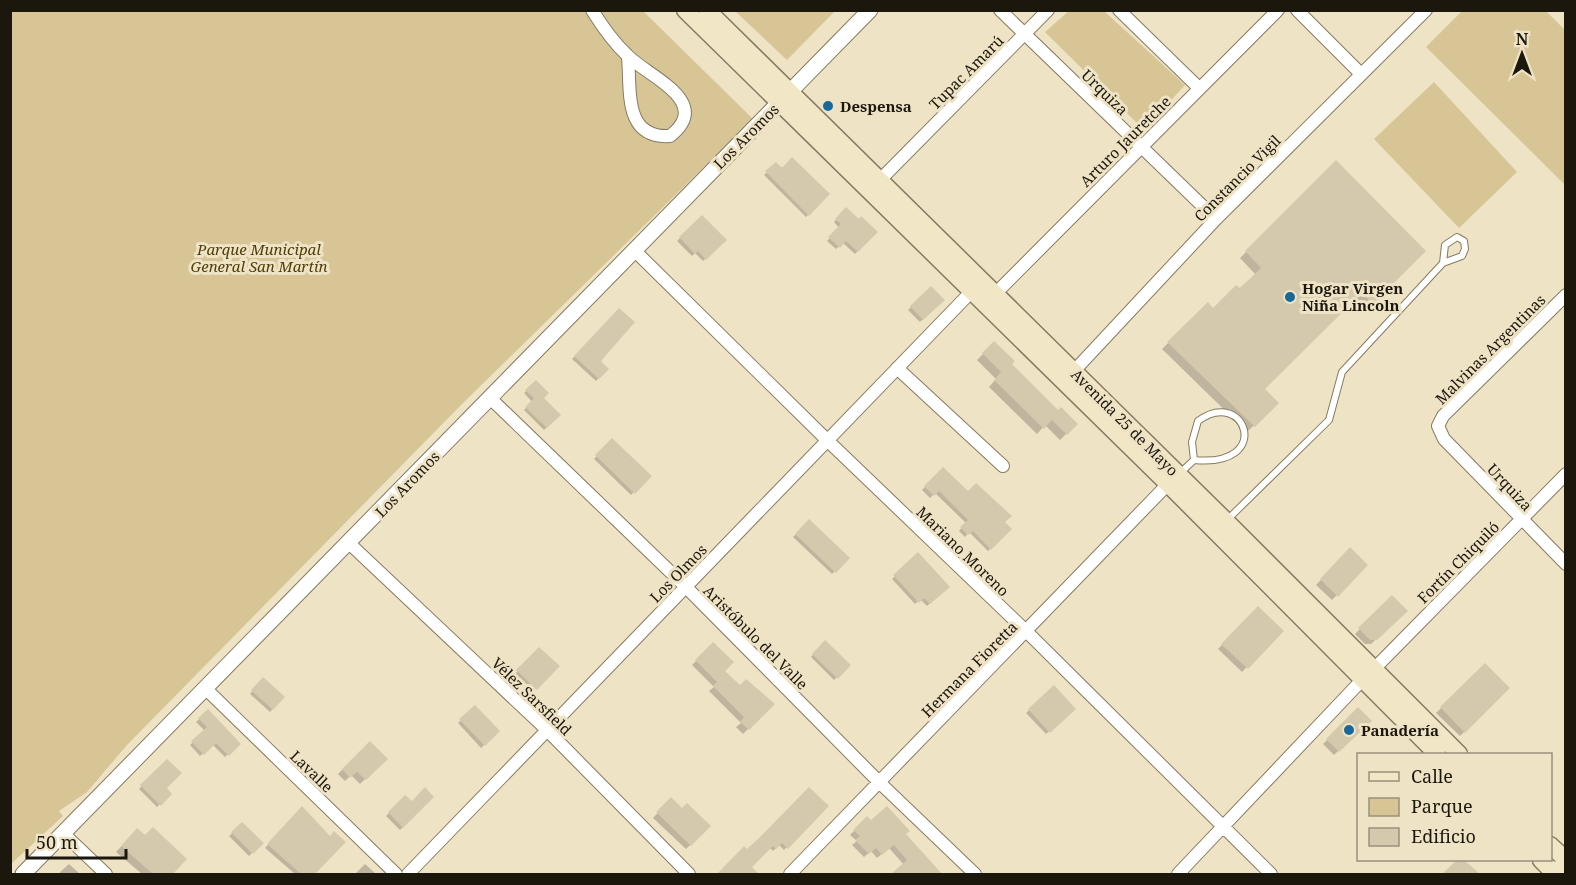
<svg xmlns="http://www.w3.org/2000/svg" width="1576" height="885" font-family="'Noto Serif',serif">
<rect width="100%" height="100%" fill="#efe3c6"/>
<path fill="#d7c596" d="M1070 10 1104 11 1185 85 1144 130 1045 32Z
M11 11H643L753 119 462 404 127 745 87 792 59 811 63 816 11 864Z
M735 11H835L787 60Z
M1462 11H1546L1565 30V185L1426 47Z
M1434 82 1517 172 1459 228 1374 139Z"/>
<path fill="#0003" d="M1336 163 1424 251 1366 309 1355 298 1263 389 1277 403 1247 432 1162 349 1208 304 1213 310 1256 275 1240 258Z
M776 164 828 194 806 217 764 175Z
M846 209 876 232 855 254 843 243 836 249 827 241 839 228 834 222Z
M702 217 725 240 703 261 695 253 692 256 677 241Z
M931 288 943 300 920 322 908 310Z
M619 310 599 361 607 369 596 381 572 359Z
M994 343 1009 364 1058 412 1076 424 1060 440 1045 425 1037 434 989 387 996 379 977 360Z
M536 382 542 398 559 415 544 430 524 410 532 402 524 393Z
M612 440 649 476 631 495 594 459Z
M943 469 1010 529 988 551 969 532 965 537 959 531 966 523 935 493 930 498 922 490Z
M809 521 848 558 832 574 793 537Z
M1350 549 1366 565 1332 600 1316 585Z
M918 555 948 587 927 606 920 599 915 604 892 579Z
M1392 597 1405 611 1371 644H1365L1355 634Z
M1258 608 1281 631 1242 672 1218 649Z
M825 642 849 665 834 680 811 657Z
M713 644 723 671 740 687 773 704 743 734 736 727 741 723 709 691 714 687 692 665Z
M539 649 557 666 533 691 515 674Z
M1485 665 1508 688 1460 736 1436 713Z
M263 679 283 697 270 712 250 694Z
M1054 688 1074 709 1046 734 1026 713Z
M475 707 498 731 481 748 458 723Z
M1358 710 1369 721 1334 755 1323 744Z
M208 711 239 744 225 757 213 745 200 756 190 745 205 731 196 722Z
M370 743 385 759 360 784 351 775 345 781 338 774Z
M167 761 164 788 170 794 157 807 139 789Z
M405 797 411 803 432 797 400 830 386 816Z
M671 799 682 810 709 826 686 849 653 818Z
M827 806 784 850 779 845 773 851 770 848 750 867 753 871 750 874H718L744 848 747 851Z
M302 808 330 838 344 842 313 874H295L265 848Z
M867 818 871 822 904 834 940 874H894L904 865 889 848 877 858 871 851 864 857 852 845 857 841 850 835Z
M242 824 262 843 249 856 229 836Z
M132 835 145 837 185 859 171 874H142L116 852Z
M1459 860H1462L1477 874H1444Z
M69 864 80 874H58Z
M365 864 376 874H355Z"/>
<path fill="#d4c9ac" d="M792 157 830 194 809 216 765 171 776 162 782 168Z
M1336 160 1426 251 1373 304 1362 293 1265 389 1279 403 1255 427 1167 342 1208 302 1213 308 1236 285 1240 288 1261 268 1245 251Z
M846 207 859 219 861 216 878 232 858 252 846 241 840 248 828 237 841 224 835 219Z
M702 215 727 240 706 260 698 251 695 254 679 237Z
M931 286 945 300 923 320 910 306Z
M619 308 635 322 601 361 609 369 599 379 574 356Z
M994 341 1015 361 1012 364 1058 410 1061 407 1078 424 1067 435 1052 420 1044 429 994 380 1001 372 982 353Z
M536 380 549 393 544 398 561 415 547 428 525 407 534 398 525 390Z
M612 438 652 476 635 494 595 455Z
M943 467 968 491 976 483 1012 516 1005 522 1012 529 991 550 973 531 968 535 960 527 968 520 939 491 934 496 924 486Z
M809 519 850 558 836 573 795 534Z
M1350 547 1368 565 1338 597 1320 579Z
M918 552 950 587 930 604 924 598 919 603 893 575Z
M1392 595 1408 611 1377 640H1370L1358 628Z
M1258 606 1284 631 1248 669 1221 644Z
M825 640 851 665 838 679 812 654Z
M713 642 734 662 725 671 740 685 746 679 775 704 749 730 740 722 744 717 713 686 717 682 695 660Z
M539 647 560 666 537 690 516 670Z
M1485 663 1510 688 1465 733 1440 707Z
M263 677 285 697 273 710 251 690Z
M1054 685 1076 709 1050 733 1028 709Z
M475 705 500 731 485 746 459 719Z
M1358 707 1372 721 1339 752 1326 739Z
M208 709 241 744 229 756 216 743 204 755 191 741 207 727 198 718Z
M370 741 388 759 366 780 357 772 350 778 342 769Z
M167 759 182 773 167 788 172 794 161 806 140 785Z
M425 787 434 797 403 828 388 812 405 795 412 801Z
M809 787 829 806 788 849 782 843 776 849 773 846 752 867 759 874H717L744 846 747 849 758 839Z
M671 797 682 808 687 803 711 826 691 846 656 812Z
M302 806 330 836 334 831 346 842 315 874H301L267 844Z
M887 806 910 831 906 834 942 874H891L907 860 894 845 882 855 876 848 869 854 855 840 860 836 853 830 867 816 871 820Z
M242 822 264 843 253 854 231 832Z
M153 827 187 859 173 874H153L121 846 137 828 145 835Z
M1457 860H1464L1480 874H1442Z"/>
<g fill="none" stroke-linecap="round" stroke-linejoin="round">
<g stroke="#857b60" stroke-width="8">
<path id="service" d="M1179 474 1194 460 1192 442 1198 421C1245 386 1275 468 1194 460
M1226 521 1329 420 1342 372 1443 263 1462 256 1465 249 1464 241 1457 237 1445 245 1443 263"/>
</g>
<g stroke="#857b60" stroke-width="14">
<path id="minor" d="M592 10C602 26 613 42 627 55 648 77 714 101 670 136 623 139 631 90 628 57
M1000 10 1216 219
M1119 10 1199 88
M1297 10 1361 74
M880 180 1048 10
M634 250 827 440 1027 632 1271 874
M995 294 1278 10
M1566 295 1443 416 1438 426 1444 439 1566 564
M897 368 1003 466
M1074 371 1216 219 1426 10
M489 397 686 587 879 782 975 874
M350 544 546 729 689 874
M1373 670 1566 474
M206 689 396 874
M64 834 106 874
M408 874 970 293
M790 874 1168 484
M1178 874 1362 680"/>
</g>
<g stroke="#857b60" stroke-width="17">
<path id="tertiary" d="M23 874 870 10"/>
</g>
<g stroke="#857b60" stroke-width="19">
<path id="secondary" d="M685 10 1168 484 1437 754
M707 10 1226 521 1459 754
M1550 845 1562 856 1566 865
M1541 860 1549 868 1566 874"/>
</g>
<use href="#service" stroke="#fff" stroke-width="6"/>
<use href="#minor" stroke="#fff" stroke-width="12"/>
<use href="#tertiary" stroke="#fff" stroke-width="15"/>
<use href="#secondary" stroke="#f1e6c6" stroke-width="16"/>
</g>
<g fill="#1a679a" stroke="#efe3c6" stroke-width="2">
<circle cx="828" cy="106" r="6"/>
<circle cx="1290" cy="297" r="6"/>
<circle cx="1349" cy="730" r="6"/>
</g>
<g text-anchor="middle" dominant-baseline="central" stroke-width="6" stroke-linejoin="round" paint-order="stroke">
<g font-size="15" fill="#1b170c" stroke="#efe3c6">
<text transform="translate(966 72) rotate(-45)">Tupac Amarú</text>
<text transform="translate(1105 92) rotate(44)">Urquiza</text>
<text transform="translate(746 136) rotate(-45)">Los Aromos</text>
<text transform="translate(1125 141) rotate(-45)">Arturo Jauretche</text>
<text transform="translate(1237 178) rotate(-45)">Constancio Vigil</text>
<text transform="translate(1490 349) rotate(-45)">Malvinas Argentinas</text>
<text transform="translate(1125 422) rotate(45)">Avenida 25 de Mayo</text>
<text transform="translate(407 484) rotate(-46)">Los Aromos</text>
<text transform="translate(1510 487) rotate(47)">Urquiza</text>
<text transform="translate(963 551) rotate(44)">Mariano Moreno</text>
<text transform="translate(1458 562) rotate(-45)">Fortín Chiquiló</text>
<text transform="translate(678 573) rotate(-46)">Los Olmos</text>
<text transform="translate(756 637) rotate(45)">Aristóbulo del Valle</text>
<text transform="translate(969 669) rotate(-45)">Hermana Fioretta</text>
<text transform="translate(532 696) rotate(44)">Vélez Sarsfield</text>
<text transform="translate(312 771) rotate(44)">Lavalle</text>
</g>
<g font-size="15" font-weight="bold" fill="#1b170c" stroke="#efe3c6" text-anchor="start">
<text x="840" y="106">Despensa</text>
<text x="1302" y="288">Hogar Virgen<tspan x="1302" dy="17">Niña Lincoln</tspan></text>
<text x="1361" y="730">Panadería</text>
</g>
<g font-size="15" font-style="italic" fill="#4f3e08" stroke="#efe3c6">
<text x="259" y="249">Parque Municipal<tspan x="259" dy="17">General San Martín</tspan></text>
</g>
</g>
<rect width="1576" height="885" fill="none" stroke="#1b170c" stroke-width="24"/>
<rect x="1357" y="753" width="195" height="108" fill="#efe3c6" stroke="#9a917c" stroke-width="1.5"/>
<rect x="1369" y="772" width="30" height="9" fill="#f1e6c6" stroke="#9a917c" stroke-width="1.5"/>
<text x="1411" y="783" font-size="18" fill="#1b170c">Calle</text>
<rect x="1369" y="798" width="30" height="18" fill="#d7c596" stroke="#9a917c" stroke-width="1.5"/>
<text x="1411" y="813" font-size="18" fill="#1b170c">Parque</text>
<rect x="1369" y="828" width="30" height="18" fill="#d4c9ac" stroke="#9a917c" stroke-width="1.5"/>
<text x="1411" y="843" font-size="18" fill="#1b170c">Edificio</text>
<g transform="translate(1522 54)" stroke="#efe3c6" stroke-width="4.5" paint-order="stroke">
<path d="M0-4.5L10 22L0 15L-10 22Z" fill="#1b170c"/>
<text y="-9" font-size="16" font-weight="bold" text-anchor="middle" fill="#1b170c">N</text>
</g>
<path d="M27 849v9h99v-9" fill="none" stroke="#1b170c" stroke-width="3"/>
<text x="36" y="849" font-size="18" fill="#1b170c" stroke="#efe3c6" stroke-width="4.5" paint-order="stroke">50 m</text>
</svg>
